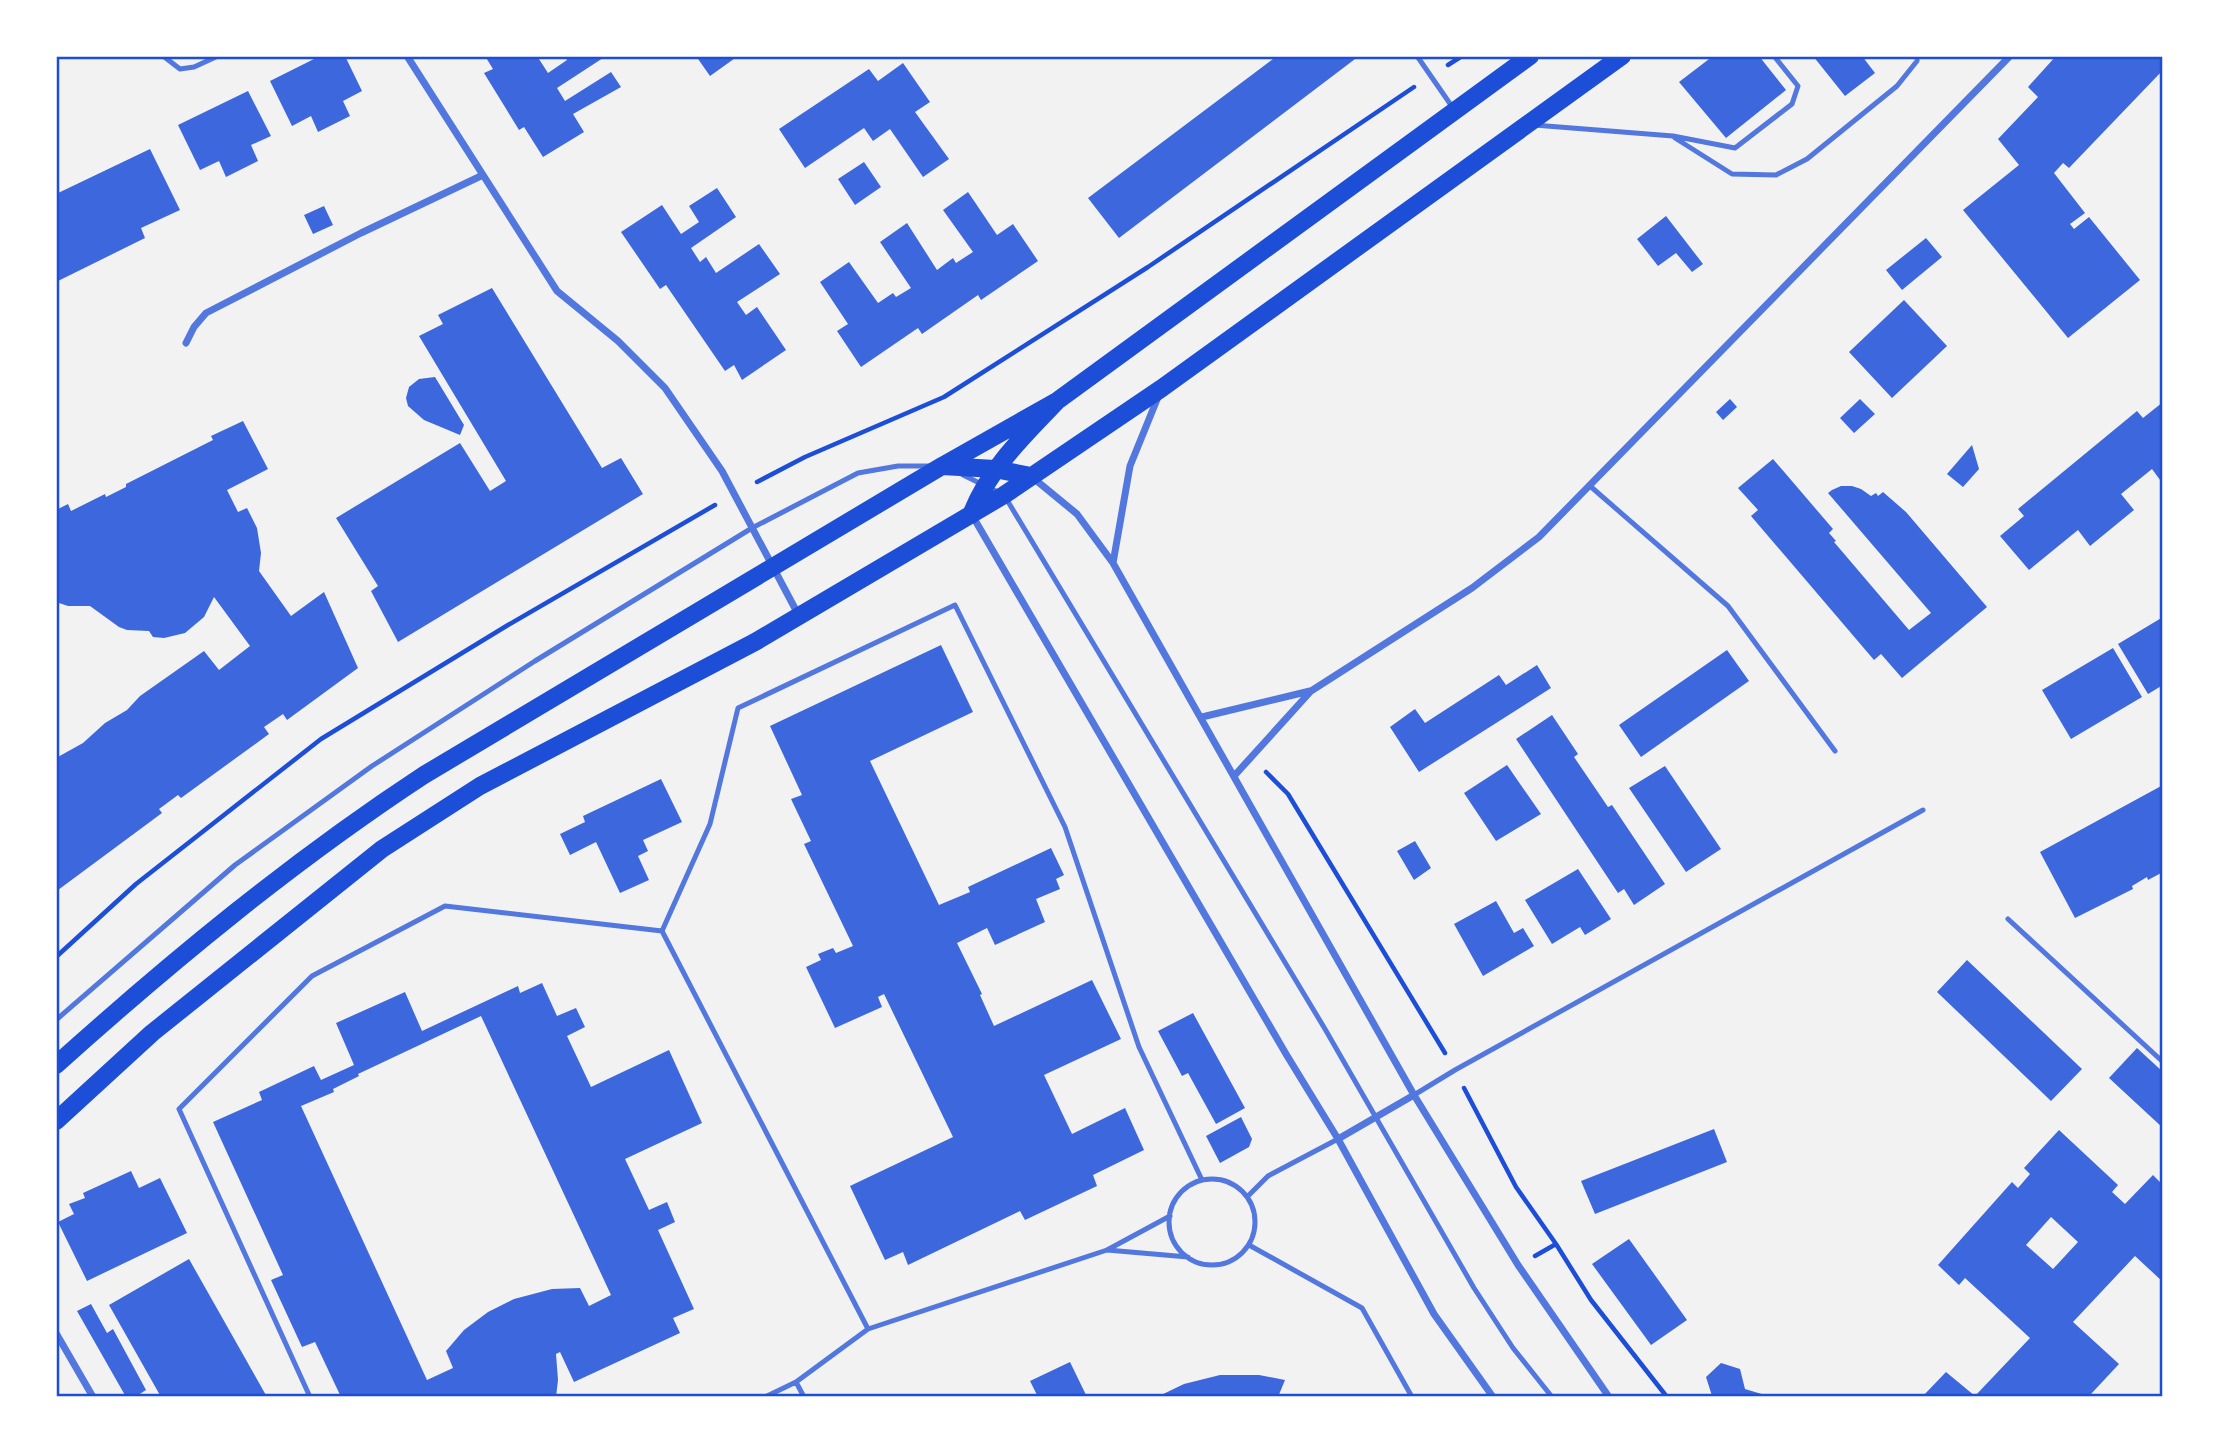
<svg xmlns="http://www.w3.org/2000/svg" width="2219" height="1453" font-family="Jost,sans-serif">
<rect width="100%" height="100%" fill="#f2f2f2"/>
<path fill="#3d67dc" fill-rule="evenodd" d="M320 56H345L362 91 343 101 350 116 318 132 311 116 292 126 270 81Z
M485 56H537L548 73 567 60 565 56H601L603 58 557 88 565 101 611 72 621 87 573 114 584 132 543 157 524 127 519 130 484 73 493 69Z
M696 56H738L710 76Z
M1277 56H1359L1119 238 1088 198Z
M1713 56H1759L1786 90 1726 138 1679 82Z
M1813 56H1862L1875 73 1845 96Z
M2056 56H2163V70L2069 168 2063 163 2054 173 2085 213 2070 224 2074 229 2089 217 2140 280 2068 338 1963 210 2019 165 1998 139 2038 97 2028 87Z
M903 63 930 102 915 112 949 159 923 177 890 129 873 141 864 128 805 168 779 129 869 69 878 81Z
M248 91 271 136 251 145 258 161 226 177 219 161 200 170 178 125Z
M150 149 180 210 141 228 145 238 56 282V194Z
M864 162 881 187 855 205 838 179Z
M717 188 736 217 691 248 700 262 706 257 716 273 759 244 780 274 737 302 746 315 757 307 786 350 742 380 734 365 725 371 666 285 660 289 621 232 662 205 681 234 699 222 689 206Z
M968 192 997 235 1013 224 1038 261 981 300 978 295 922 334 918 328 861 367 837 331 848 324 820 282 849 262 878 303 893 293 896 297 911 288 880 242 907 223 937 270 953 258 956 263 973 252 943 210Z
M324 206 333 225 313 234 304 215Z
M1666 216 1703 264 1692 272 1676 253 1658 266 1637 239Z
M1926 238 1942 257 1902 290 1886 270Z
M492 288 602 468 621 458 643 494 398 642 371 591 378 586 336 518 460 443 490 491 506 481 419 336 443 324 438 315Z
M1904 300 1947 346 1892 398 1849 352Z
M435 377 464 425 460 435 424 420 408 406 406 398 409 387 419 379Z
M1730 399 1737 407 1723 420 1716 412Z
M1860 399 1875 414 1854 433 1840 418Z
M2163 402V484L2152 469 2121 494 2134 510 2090 546 2078 530 2029 570 2000 536 2024 516 2018 509 2137 411 2143 418Z
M243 421 268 469 227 490 238 512 247 508 257 528 261 553 259 571 291 616 324 592 358 668 287 720 283 714 264 727 269 734 181 798 178 795 159 809 162 813 58 890 56 883V758L83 743 105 723 127 710 140 696 204 651 219 670 250 646 214 597 204 617 185 633 164 638 153 637 149 631 127 630 119 627 90 606H68L56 602V510L68 504 71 511 105 494 106 497 126 487V484L213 440 211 436Z
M1972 445 1979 469 1963 487 1947 474Z
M1773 459 1833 529 1829 533 1836 541 1834 542 1909 630 1931 613 1828 493 1832 490 1841 486H1852L1861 489 1871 496 1876 493 1878 496 1883 492 1906 512 1987 607 1902 678 1881 654 1874 660 1751 516 1758 510 1738 488Z
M2163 617V685L2148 694 2118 644Z
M941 645 973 712 870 761 939 905 970 892 968 887 1051 848 1064 875 1056 879 1060 889 1036 899 1045 922 995 945 987 928 957 943 982 994 980 995 994 1026 1092 980 1121 1039 1044 1075 1072 1134 1125 1108 1144 1150 1093 1175 1097 1186 1025 1220 1020 1211 908 1265 903 1252 885 1260 850 1186 953 1137 884 994 878 997 882 1007 835 1028 806 967 821 960 818 954 833 948 836 953 853 946 804 844 811 841 791 799 802 795 770 726Z
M2113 648 2142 697 2071 739 2042 690Z
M1727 650 1749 681 1641 757 1619 725Z
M1537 665 1551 688 1419 772 1390 727 1415 709 1425 723 1499 675 1506 685Z
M1552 715 1578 754 1574 757 1608 807 1612 805 1665 884 1634 905 1624 889 1618 893 1516 739Z
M1507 765 1541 814 1496 841 1464 793Z
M1665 766 1721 849 1686 872 1629 788Z
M661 779 682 822 643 840 648 851 638 856 649 880 620 893 596 842 570 855 560 834 585 822 583 816Z
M2163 785V872L2148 880 2147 877 2132 886 2133 889 2075 918 2040 852Z
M1415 841 1431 868 1414 880 1397 851Z
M1578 869 1611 919 1585 935 1580 927 1552 944 1525 900Z
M1496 901 1514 933 1523 928 1534 946 1483 976 1454 924Z
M1967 960 2082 1069 2051 1101 1937 992Z
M542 983 557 1016 576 1008 585 1027 567 1036 591 1087 669 1050 702 1123 625 1159 649 1210 667 1202 675 1222 658 1230 694 1309 673 1318 680 1333 574 1382 560 1352 556 1354 558 1380 556 1397H341L315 1342 302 1347 271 1280 283 1275 213 1122 262 1100 259 1092 314 1066 321 1080 354 1065 336 1023 405 992 422 1031 518 986 520 993ZM481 1016 611 1295 589 1306 580 1288 552 1289 514 1299 488 1312 464 1330 446 1351 453 1368 427 1380 301 1106 334 1092 333 1089 359 1076 358 1074Z
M1193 1013 1245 1108 1216 1124 1188 1073 1182 1076 1158 1031Z
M2137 1048 2163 1072V1128L2109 1078Z
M1241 1117 1252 1139 1249 1147 1220 1163 1206 1136Z
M1714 1129 1727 1162 1595 1214 1581 1181Z
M2059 1130 2118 1185 2112 1192 2125 1204 2153 1175 2163 1185V1282L2135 1256 2073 1322 2119 1364 2091 1394 2095 1397H1922L1946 1372 1975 1396 2030 1338 1965 1278 1959 1285 1938 1265 2012 1182 2018 1188 2030 1174 2024 1168ZM2051 1217 2078 1242 2053 1269 2026 1245Z
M131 1171 139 1188 160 1178 187 1233 87 1281 58 1222 74 1214 69 1204 85 1198 83 1193Z
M1629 1239 1687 1320 1651 1345 1592 1264Z
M189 1259 267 1397H161L109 1305Z
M91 1304 107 1333 113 1329 146 1390 135 1397H126L77 1311Z
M1070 1362 1087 1397H1038L1030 1381Z
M1721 1363 1740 1369 1745 1389 1765 1395V1397L1712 1396 1706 1377Z
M1220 1375H1259L1285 1380 1278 1397H1157L1184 1384Z"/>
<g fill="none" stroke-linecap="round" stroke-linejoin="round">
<path stroke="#1d4ed8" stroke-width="4.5" d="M1448 65 1462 56
M757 482 805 457 944 397 1148 267 1414 87
M1266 772 1288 794 1445 1053
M56 957 136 884 321 739 508 625 715 505
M1464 1088 1516 1187 1556 1244 1591 1300 1667 1397
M1535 1256 1556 1244"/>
<path stroke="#5277de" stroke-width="5" d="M163 56 180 69 194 67 218 56
M1417 56 1453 108
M1534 125 1673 136 1735 148 1792 104 1798 86 1774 56
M1675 138 1732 174 1776 175 1807 159 1897 86 1917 61V56
M963 475 1004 495 1325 1029 1474 1288 1513 1348 1552 1397
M1590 486 1728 606 1835 751
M2008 919 2163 1062
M56 1020 235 865 372 766 535 661 752 528 858 473 898 466H931
M1414 1095 1455 1070 1923 810
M1169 1222a43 43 0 1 1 86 0a43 43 0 1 1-86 0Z
M1247 1197 1268 1176 1338 1139
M1170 1216 1107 1250 1188 1257
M1249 1245 1362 1308 1412 1397
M1107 1250 868 1329 662 931 710 824 738 708 955 605 1065 827 1139 1047 1202 1180
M796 1382 868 1329
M310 1397 179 1109 312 976 445 906 662 931
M765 1397 796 1382 804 1397"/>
<path stroke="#5277de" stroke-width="7" d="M407 56 557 291 618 341 665 388 722 471 799 616
M186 343 194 327 206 313 361 233 483 175
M1158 397 1130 466 1113 563 1414 1095 1518 1265 1609 1397
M1032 477 1077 514 1113 563
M972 515 1286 1054 1338 1139 1434 1314 1493 1397
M1202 717 1310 691
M1235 775 1311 691 1472 588 1539 537 2010 56
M1338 1139 1414 1095
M56 1333 93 1397"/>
<path stroke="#1d4ed8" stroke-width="18" d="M942 466 995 469 1031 476
M971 515C989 468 1024 436 1057 401L1530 56
M56 1065C173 960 293 861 424 775L942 466 1057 401
M56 1121 152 1033 382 849 480 786 755 642 1004 495 1162 388 1622 56"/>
</g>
<rect width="2219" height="1453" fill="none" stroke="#ffffff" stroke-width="116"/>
<rect x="58" y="58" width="2103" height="1337" fill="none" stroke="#1d4ed8" stroke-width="2.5"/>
</svg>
